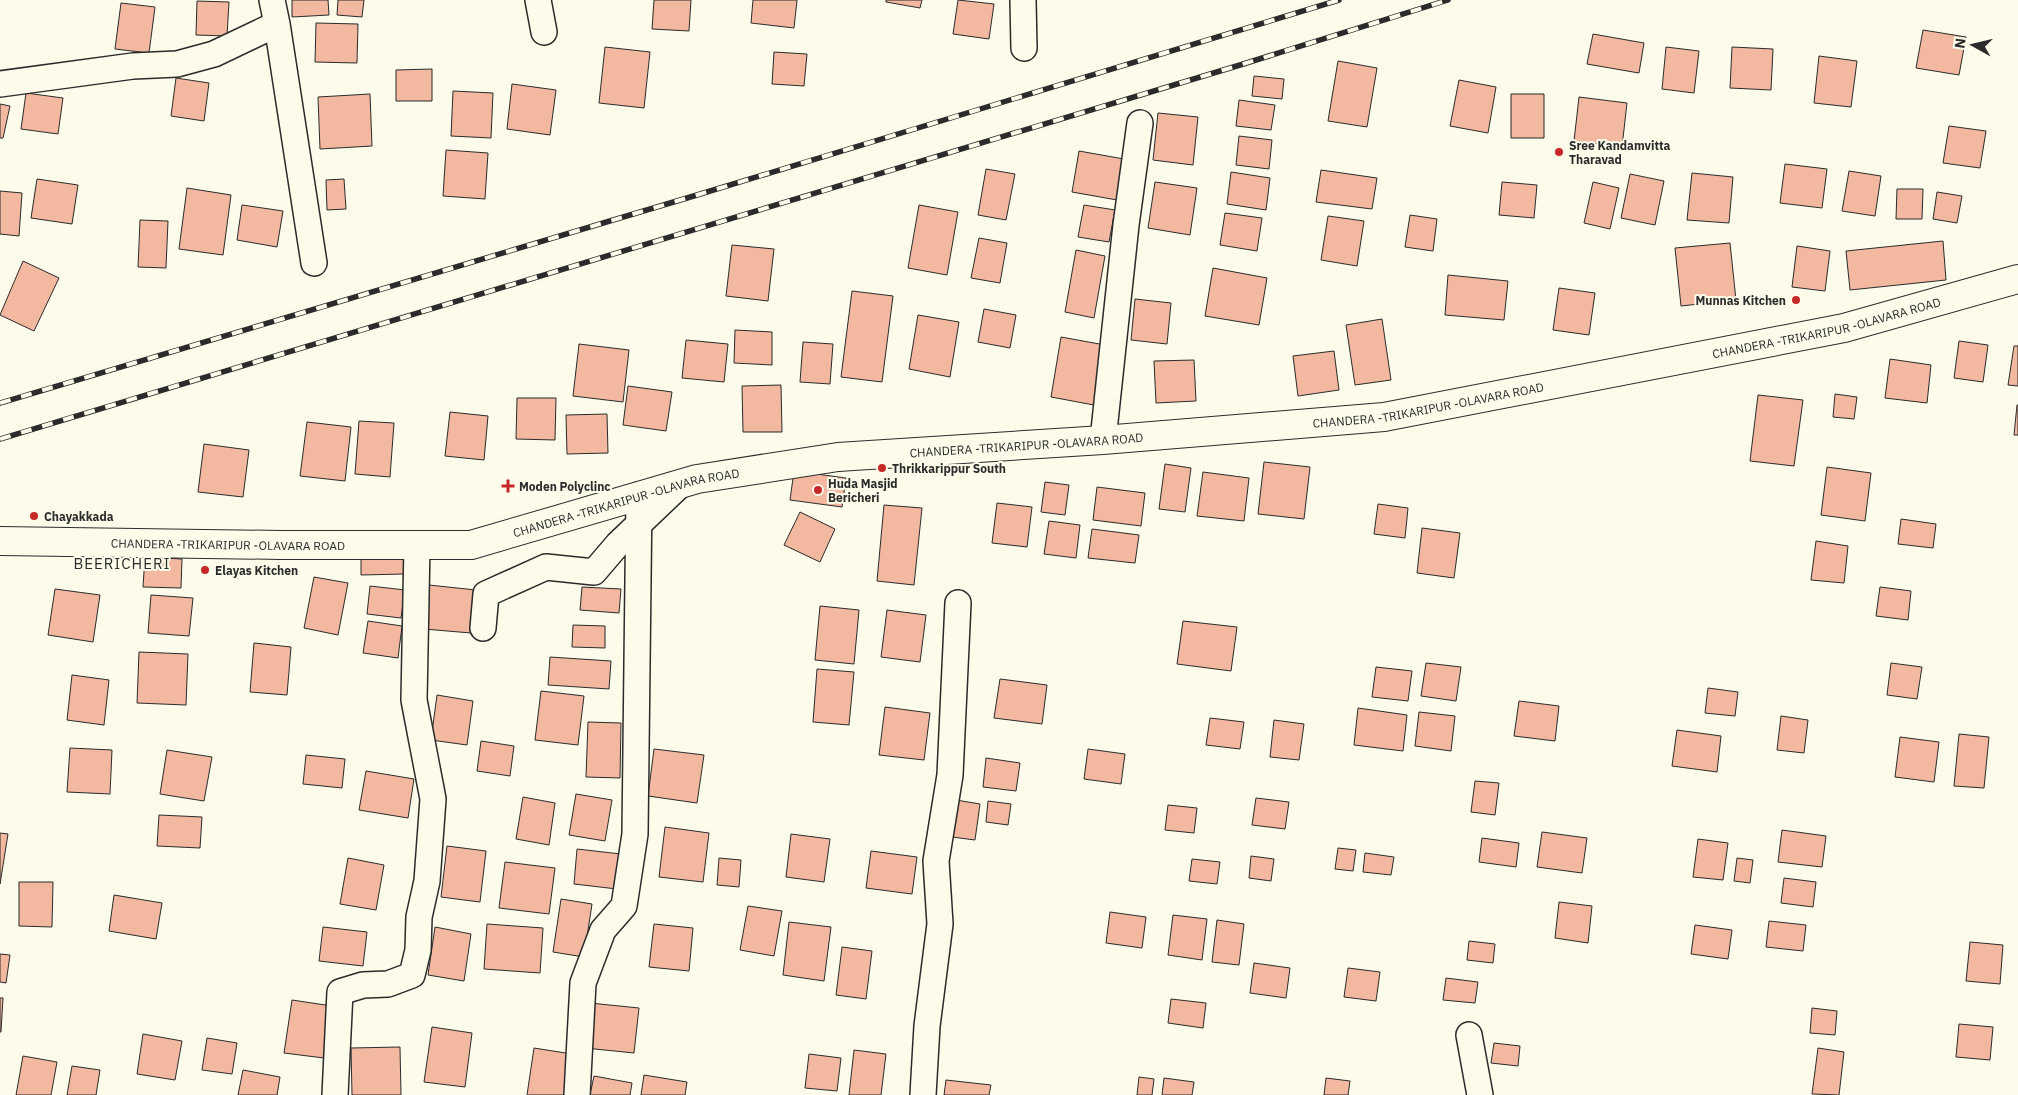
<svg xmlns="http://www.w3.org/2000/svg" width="2018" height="1095" font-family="'IBM Plex Sans',sans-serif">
<rect width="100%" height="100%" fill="#fdfbea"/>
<path fill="#f2b8a0" stroke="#2b2b2b" d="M292 0H328L329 15 292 17Z
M338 0H364L362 17 337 15Z
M654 0H691L689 31 652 29Z
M753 0H797L794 28 751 23Z
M886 0H922L920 8 886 2Z
M958 0 994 4 989 39 953 34Z
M197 1 229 2 227 36 196 35Z
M121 3 155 7 149 53 115 49Z
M316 23 358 24 357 63 315 62Z
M1923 30 1966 37 1959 75 1916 68Z
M1593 34 1644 43 1639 73 1587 64Z
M605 47 650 52 644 108 599 103Z
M1666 47 1699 51 1694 93 1662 89Z
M1732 47 1773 49 1771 90 1730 88Z
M774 52 807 54 804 86 772 84Z
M1819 56 1857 61 1851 107 1814 103Z
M1338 61 1377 68 1367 127 1328 121Z
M432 69V101H396V70Z
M1254 76 1284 79 1282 99 1252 96Z
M176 78 209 83 204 121 171 116Z
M1459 80 1496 87 1488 133 1450 126Z
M512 84 556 90 550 135 507 129Z
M453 91 493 93 491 138 451 136Z
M26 93 63 98 58 134 21 129Z
M370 94 372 146 320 149 318 97Z
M1511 94H1544V138H1511Z
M1579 97 1627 103 1622 147 1574 141Z
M1239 100 1275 105 1271 130 1236 126Z
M0 104 10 106 3 138H0Z
M1158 113 1198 117 1193 165 1153 160Z
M1949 126 1986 131 1980 168 1943 163Z
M1239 136 1272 140 1269 169 1236 165Z
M446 150 488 153 485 199 443 196Z
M1079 151 1124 159 1117 200 1072 192Z
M1785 164 1827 169 1822 208 1780 203Z
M986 169 1015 174 1006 220 978 215Z
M1321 170 1377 178 1372 209 1316 202Z
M1849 171 1881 176 1875 216 1842 211Z
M1231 172 1270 178 1266 210 1227 204Z
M1692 173 1733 177 1729 223 1687 220Z
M1630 174 1664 181 1655 225 1621 218Z
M37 179 78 185 72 224 31 218Z
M344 179 346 209 327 210 326 180Z
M1155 182 1197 188 1190 235 1148 228Z
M1502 182 1537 185 1534 218 1499 215Z
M1593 182 1619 188 1610 229 1584 223Z
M187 188 231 195 223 255 179 249Z
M1897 189H1923L1922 219H1896Z
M0 191 22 193 19 236 0 234Z
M1937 192 1962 196 1957 223 1933 219Z
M242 205 283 211 277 247 237 240Z
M919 205 958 212 947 275 908 268Z
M1084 205 1115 210 1109 242 1078 237Z
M1225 213 1262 218 1257 251 1220 245Z
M1410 215 1437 219 1433 251 1405 247Z
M1328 216 1364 221 1357 266 1321 260Z
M140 220 168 221 166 268 138 267Z
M979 238 1007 243 1000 283 971 278Z
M1943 241 1946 280 1850 290 1846 251Z
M1730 243 1736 300 1681 306 1675 248Z
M732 245 774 249 768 301 726 296Z
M1797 246 1830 251 1825 291 1792 287Z
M1076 250 1105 256 1094 318 1065 312Z
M23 261 59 278 34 331 0 315Z
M1213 268 1267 278 1259 325 1205 316Z
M1448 275 1508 281 1504 320 1445 315Z
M1559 288 1595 293 1589 335 1553 330Z
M852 291 893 296 882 382 841 377Z
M1135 299 1171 303 1167 344 1131 340Z
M984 309 1016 315 1010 348 978 342Z
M918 315 959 322 950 377 909 369Z
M1382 319 1391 380 1355 385 1346 325Z
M735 330 772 332V365L734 363Z
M1061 337 1105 345 1094 405 1051 397Z
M686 340 728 344 724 382 682 378Z
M1959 341 1988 345 1983 382 1954 378Z
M803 342 833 344 830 384 800 382Z
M579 344 629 350 623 402 573 396Z
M2014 346H2018V386L2008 385Z
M1334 351 1339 390 1298 396 1293 356Z
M1890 359 1931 365 1927 403 1885 398Z
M1194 360 1196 401 1156 403 1154 361Z
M781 385 782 432H743L742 386Z
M628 386 672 392 666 431 623 425Z
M1835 394 1857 397 1854 419 1833 417Z
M1758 395 1803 400 1794 466 1750 461Z
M517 398H556L555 440 516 439Z
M2017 405H2018V435H2014Z
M450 412 488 416 484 460 445 456Z
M607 414 608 453 567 454 566 415Z
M359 421 394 423 390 477 355 474Z
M307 422 351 427 345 481 300 476Z
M204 444 249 450 243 497 198 492Z
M1264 462 1310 467 1304 519 1258 514Z
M1165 464 1191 468 1185 512 1159 509Z
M1827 467 1871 473 1865 521 1821 515Z
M794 471 846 478 842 507 790 500Z
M1203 472 1249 478 1244 521 1197 516Z
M1045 482 1069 485 1065 515 1041 512Z
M1097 487 1145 493 1141 526 1093 520Z
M997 503 1032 507 1027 547 992 543Z
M1378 504 1408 508 1405 538 1374 534Z
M884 505 922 508 914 585 877 581Z
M800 512 835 529 820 562 784 545Z
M1901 519 1936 524 1933 548 1898 544Z
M1049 521 1080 525 1076 558 1044 554Z
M1422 528 1460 533 1454 578 1417 573Z
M1092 529 1139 535 1135 563 1088 558Z
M1816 541 1848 546 1844 583 1811 580Z
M404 554V574L361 575V555Z
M145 557 182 559 181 588 143 587Z
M314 577 348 583 338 635 304 628Z
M429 585 476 590 471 633 424 629Z
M370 586 405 590 401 618 367 614Z
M582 587 621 589 619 613 580 610Z
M1880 587 1911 591 1908 620 1876 616Z
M55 589 100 595 93 642 48 635Z
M151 595 193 598 189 636 148 633Z
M820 606 859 610 854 664 815 660Z
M887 610 926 615 920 662 881 657Z
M368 621 402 626 398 658 363 653Z
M1183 621 1237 627 1231 671 1177 664Z
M573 625 605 626V648L572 647Z
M254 643 291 647 287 695 250 692Z
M139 652 188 654 186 705 137 703Z
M550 657 611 661 609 689 548 685Z
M1426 663 1461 667 1456 701 1421 696Z
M1891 663 1922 667 1917 699 1887 695Z
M1376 667 1412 671 1408 701 1372 697Z
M817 669 854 672 849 725 813 722Z
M72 675 109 680 104 725 67 720Z
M1000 679 1047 685 1042 724 994 718Z
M1708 688 1738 692 1735 716 1705 713Z
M541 691 584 696 578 745 535 740Z
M437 695 473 701 467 745 431 740Z
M1519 701 1559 706 1555 741 1514 736Z
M885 707 930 713 924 760 879 755Z
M1358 708 1407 715 1403 751 1354 745Z
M1419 712 1455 716 1451 751 1415 746Z
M1781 716 1808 720 1804 753 1777 750Z
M1210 718 1244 722 1240 749 1206 745Z
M1274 720 1304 724 1299 760 1270 757Z
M588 722 621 723 620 778 586 777Z
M1677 730 1721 736 1717 772 1672 766Z
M1959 734 1989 737 1984 788 1954 786Z
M1900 737 1939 742 1934 782 1895 777Z
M481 741 514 746 510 776 477 771Z
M70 748 112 750 110 794 67 792Z
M654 749 704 755 697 803 648 796Z
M1088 749 1125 754 1121 784 1084 779Z
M167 750 212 757 204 801 160 794Z
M306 755 345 759 342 788 303 784Z
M986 758 1020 763 1016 791 983 787Z
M366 771 414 779 408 818 359 810Z
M1475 781 1499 783 1495 815 1471 812Z
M576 794 612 800 605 841 569 835Z
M523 797 555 803 549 845 516 839Z
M1256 798 1289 802 1285 829 1252 825Z
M956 800 980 804 975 840 952 837Z
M988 801 1011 804 1008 825 986 822Z
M1168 805 1197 808 1194 833 1165 830Z
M159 815 202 817 200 848 157 846Z
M665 827 709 833 703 882 659 877Z
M1782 830 1826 836 1822 867 1778 862Z
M1542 832 1587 838 1582 873 1537 867Z
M0 833 8 834 0 884Z
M791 834 830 839 824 882 786 877Z
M1482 838 1519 843 1516 867 1479 862Z
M1698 839 1728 843 1723 880 1693 877Z
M447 846 486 851 480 902 441 897Z
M1338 848 1356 850 1353 871 1335 869Z
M577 849 621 854 617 889 574 884Z
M871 851 917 857 912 894 866 888Z
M1365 853 1394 857 1391 875 1363 872Z
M1251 856 1274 859 1271 881 1249 878Z
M348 858 384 865 376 910 340 904Z
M719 858 741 860 739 887 717 885Z
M1737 858 1753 860 1750 883 1734 881Z
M1192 859 1220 862 1217 884 1189 881Z
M505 862 555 868 549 914 499 908Z
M1784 878 1816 882 1813 907 1781 903Z
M19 882H53L52 927 19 926Z
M114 895 162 903 156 939 109 931Z
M561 899 592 904 584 957 553 952Z
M1559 902 1592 906 1588 943 1555 938Z
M748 906 782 911 774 956 740 950Z
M1110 912 1146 917 1142 948 1106 943Z
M1173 915 1207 919 1202 960 1168 955Z
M1217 920 1244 924 1239 965 1212 962Z
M1769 921 1806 925 1803 951 1766 947Z
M789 922 831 927 824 981 783 975Z
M487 924 543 928 540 973 484 969Z
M654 924 693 928 689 971 649 967Z
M1695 925 1732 930 1728 959 1691 954Z
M323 927 367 932 363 966 319 961Z
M435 927 471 934 464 981 428 975Z
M1469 941 1495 944 1493 963 1467 960Z
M1970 942 2003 945 2000 984 1966 981Z
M842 947 872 951 866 999 836 995Z
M0 954 10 955 6 983 0 982Z
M1254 963 1290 968 1286 998 1250 993Z
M1348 968 1380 972 1376 1001 1344 997Z
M1446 978 1478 982 1475 1003 1443 1000Z
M0 998H3L1 1032H0Z
M1171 999 1206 1003 1203 1028 1168 1023Z
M292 1000 332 1006 324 1058 284 1053Z
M590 1003 639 1008 634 1053 585 1048Z
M1812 1008 1837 1011 1835 1035 1810 1033Z
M1959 1024 1993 1027 1990 1060 1956 1057Z
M432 1027 472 1033 465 1087 424 1082Z
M143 1034 182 1041 175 1080 137 1074Z
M207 1038 237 1043 232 1074 202 1070Z
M1494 1043 1520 1046 1518 1066 1491 1063Z
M400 1047 401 1095H352L351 1048Z
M534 1048 572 1054 566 1095H527Z
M1818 1048 1844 1052 1839 1095 1812 1094Z
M854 1050 886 1054 881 1095H849Z
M809 1054 841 1058 837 1091 805 1088Z
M23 1056 57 1062 51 1095H16Z
M72 1066 100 1070 96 1095H67Z
M243 1070 280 1077 277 1095H238Z
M644 1075 687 1082 685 1095H641Z
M594 1076 632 1083 630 1095H590Z
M1139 1077 1154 1079 1152 1095H1137Z
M1164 1078 1194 1082 1192 1095H1162Z
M1326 1078 1350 1081 1348 1095H1324Z
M946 1080 991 1085 989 1095H944Z"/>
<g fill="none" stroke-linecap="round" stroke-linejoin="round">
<g stroke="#2b2b2b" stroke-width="28">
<path id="minor" d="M538 0 544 32
M1023 0 1024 48
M277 24 314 263
M0 84 133 66 177 64 214 54 277 24 272 0
M1103 440 1126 225 1140 123
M483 628 486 594 546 567 594 572 618 544 681 484
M1469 1035 1480 1095
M335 1095 340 992 363 985 388 984 412 975 418 950 419 917 427 881 433 799 414 700 417 545
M577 1095 583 983 603 930 624 906 635 834 639 495
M923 1095 927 1026 940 924 936 861 950 775 958 603"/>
</g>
<g stroke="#2b2b2b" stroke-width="30">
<g id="major">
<path id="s1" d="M0 541 281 545H471L697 479 838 457 1103 440 1384 417 1844 328 2018 279"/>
</g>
</g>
<use href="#minor" stroke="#fdfbea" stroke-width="25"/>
<use href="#major" stroke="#fdfbea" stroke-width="28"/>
<g stroke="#2b2b2b" stroke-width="5.5">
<path id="rail" d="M0 403 697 195 1339 0
M0 439 1240 65 1448 0"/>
</g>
<use href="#rail" stroke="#fdfbea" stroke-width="4" stroke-dasharray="11" stroke-linecap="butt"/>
</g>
<g fill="#c62828" stroke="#fdfbea" stroke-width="2">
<circle cx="1559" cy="152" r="5"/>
<circle cx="1796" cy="300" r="5"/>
<circle cx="882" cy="468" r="5"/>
<path d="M505.5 478.5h5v5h5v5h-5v5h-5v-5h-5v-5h5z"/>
<circle cx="818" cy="490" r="5"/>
<circle cx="34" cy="516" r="5"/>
<circle cx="205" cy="570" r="5"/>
</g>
<g text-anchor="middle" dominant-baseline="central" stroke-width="4" stroke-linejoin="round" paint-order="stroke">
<g font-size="12" font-weight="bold" fill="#2b2b2b" stroke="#fdfbea" text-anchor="start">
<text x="1569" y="145">Sree Kandamvitta<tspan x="1569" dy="14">Tharavad</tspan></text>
<text x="1786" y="300" text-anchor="end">Munnas Kitchen</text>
<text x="892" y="468">Thrikkarippur South</text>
<text x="828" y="483">Huda Masjid<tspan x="828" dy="14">Bericheri</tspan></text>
<text x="519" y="486">Moden Polyclinc</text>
<text x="44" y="516">Chayakkada</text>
<text x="215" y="570">Elayas Kitchen</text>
</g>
<g font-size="12" fill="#2b2b2b" stroke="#fdfbea">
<text stroke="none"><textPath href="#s1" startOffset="1848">CHANDERA -TRIKARIPUR -OLAVARA ROAD</textPath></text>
<text stroke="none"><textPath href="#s1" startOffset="1442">CHANDERA -TRIKARIPUR -OLAVARA ROAD</textPath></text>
<text stroke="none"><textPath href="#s1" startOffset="1038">CHANDERA -TRIKARIPUR -OLAVARA ROAD</textPath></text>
<text stroke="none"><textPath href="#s1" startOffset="632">CHANDERA -TRIKARIPUR -OLAVARA ROAD</textPath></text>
<text stroke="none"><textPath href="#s1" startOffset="228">CHANDERA -TRIKARIPUR -OLAVARA ROAD</textPath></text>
</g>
<g font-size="15" letter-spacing="1" fill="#2b2b2b" stroke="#fdfbea">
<text x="122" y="563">BEERICHERI</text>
</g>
</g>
<g transform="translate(1973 45) rotate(278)" stroke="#fdfbea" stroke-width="4" paint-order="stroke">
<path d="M0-4L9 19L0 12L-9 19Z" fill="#2b2b2b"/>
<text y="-8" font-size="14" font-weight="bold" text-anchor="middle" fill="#2b2b2b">N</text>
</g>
</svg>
